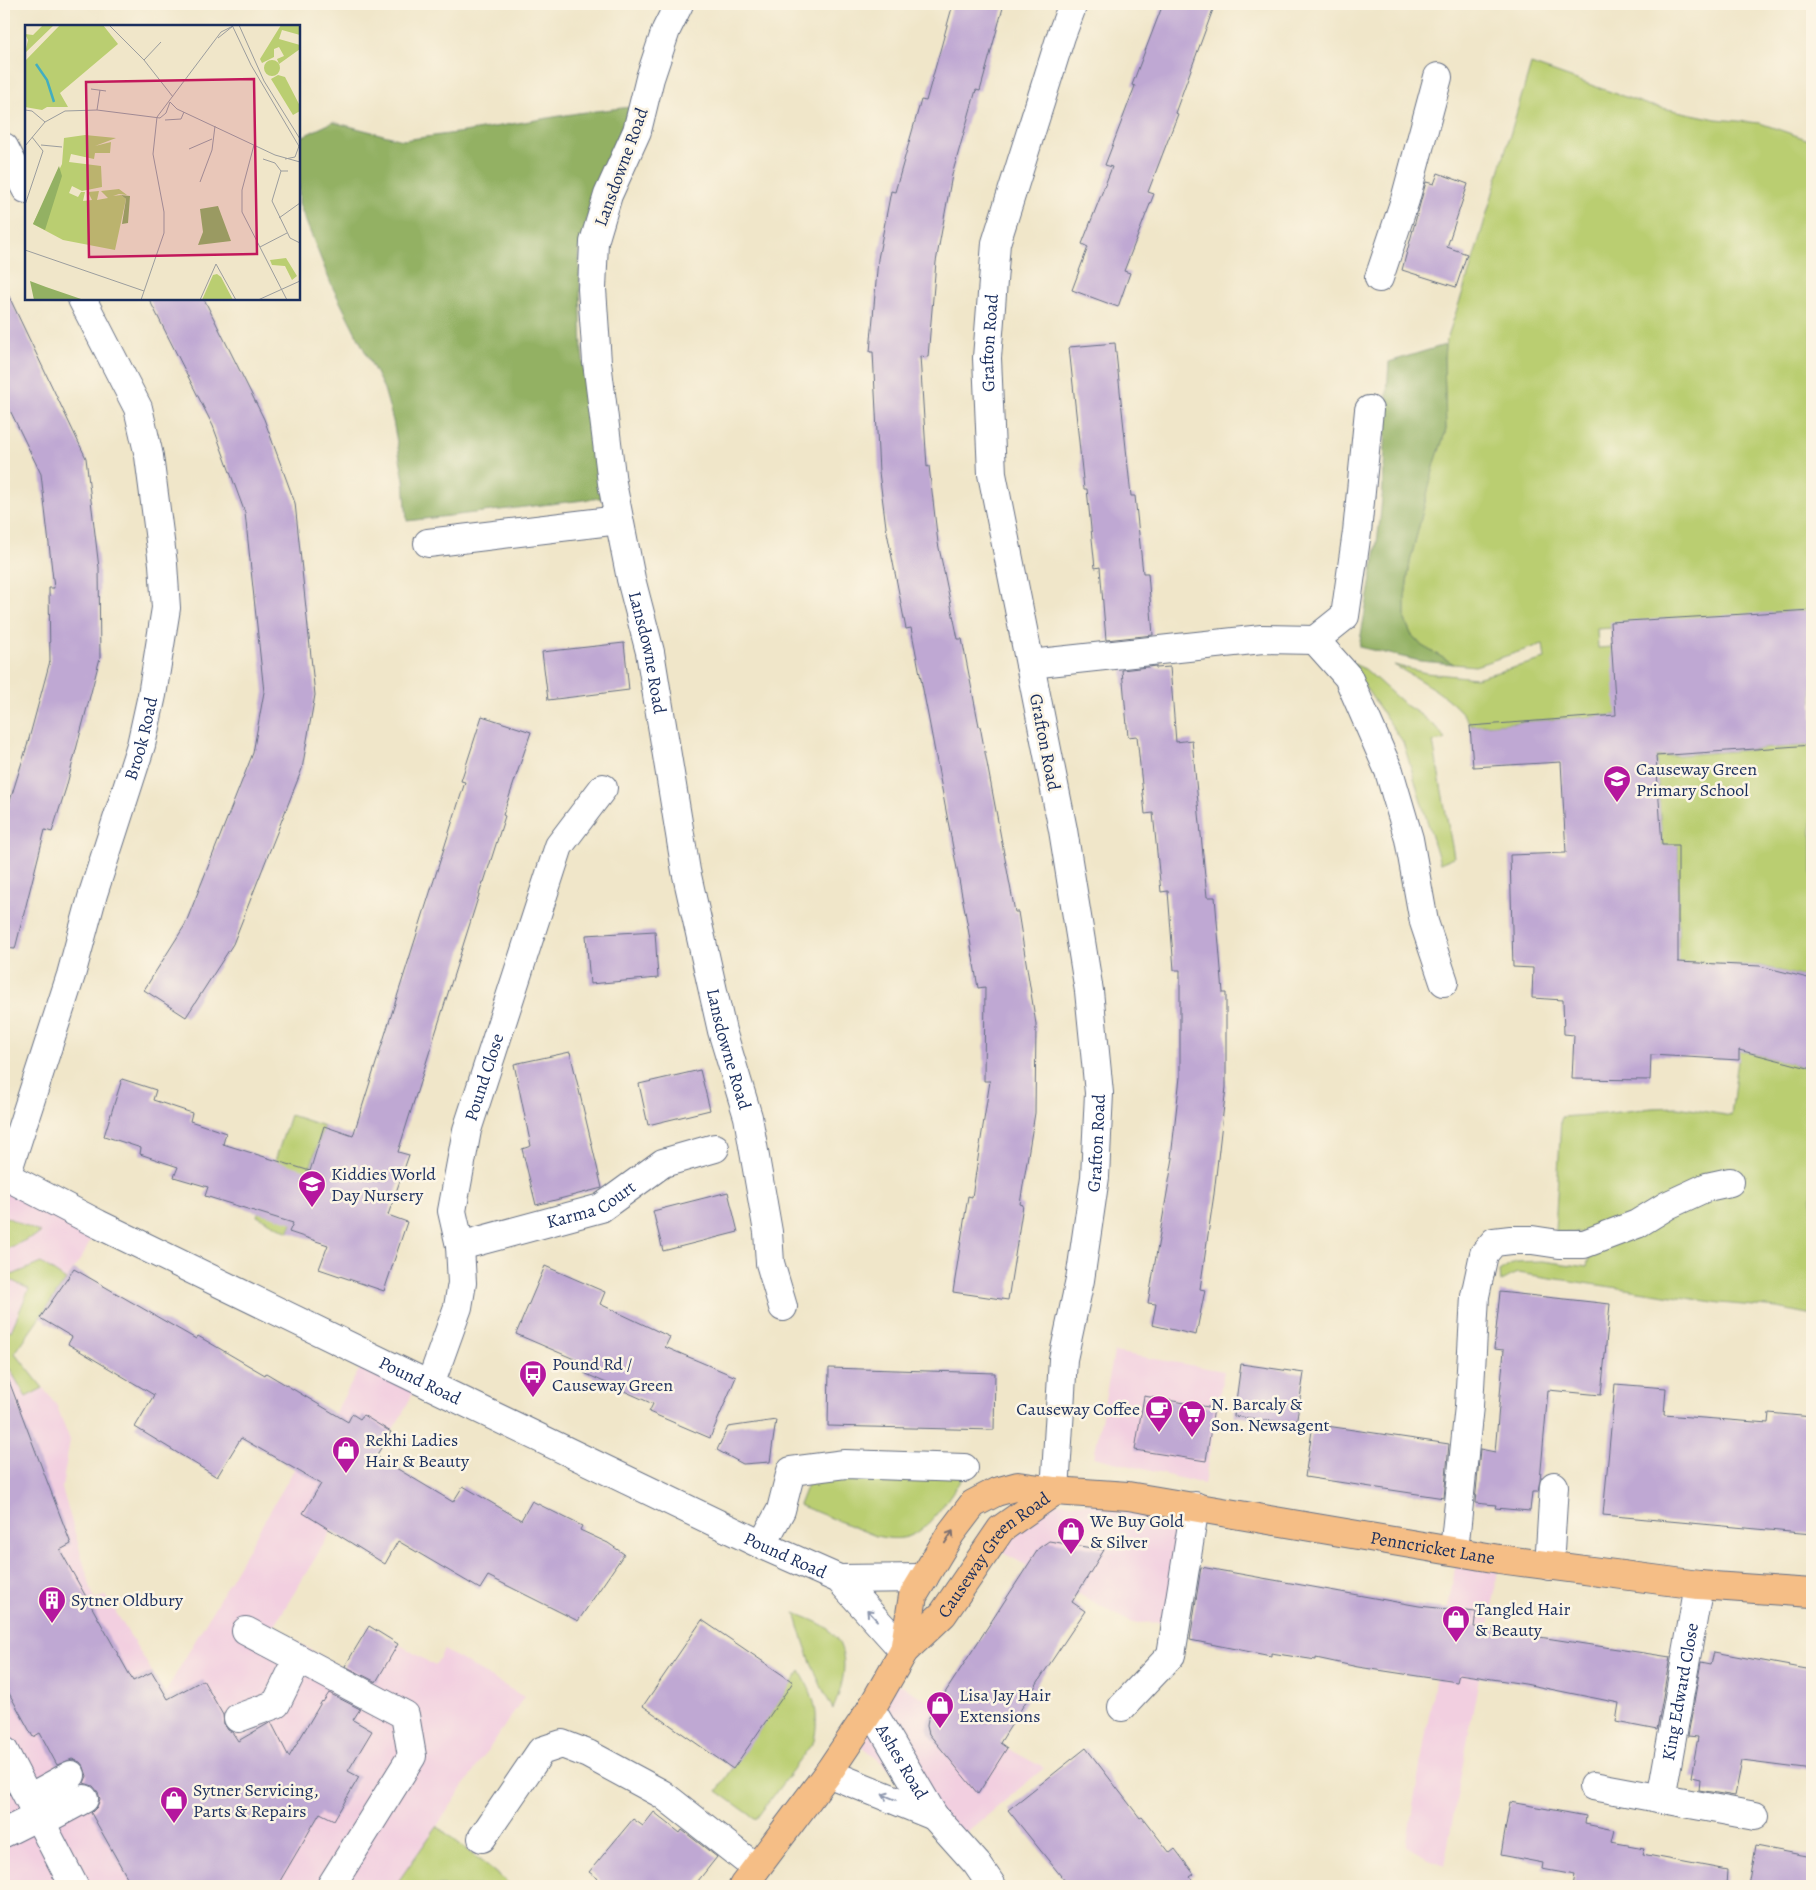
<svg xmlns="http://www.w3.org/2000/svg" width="1816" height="1890" font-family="Alegreya,serif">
<rect width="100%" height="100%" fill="#fcf5e5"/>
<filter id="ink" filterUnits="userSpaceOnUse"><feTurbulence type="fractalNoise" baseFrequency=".02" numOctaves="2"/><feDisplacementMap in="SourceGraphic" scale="10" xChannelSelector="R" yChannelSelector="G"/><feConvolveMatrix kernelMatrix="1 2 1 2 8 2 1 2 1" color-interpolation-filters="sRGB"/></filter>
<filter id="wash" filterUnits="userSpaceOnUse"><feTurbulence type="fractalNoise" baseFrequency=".0096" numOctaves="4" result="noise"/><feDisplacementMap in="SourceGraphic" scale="20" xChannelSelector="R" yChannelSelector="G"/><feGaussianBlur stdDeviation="1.12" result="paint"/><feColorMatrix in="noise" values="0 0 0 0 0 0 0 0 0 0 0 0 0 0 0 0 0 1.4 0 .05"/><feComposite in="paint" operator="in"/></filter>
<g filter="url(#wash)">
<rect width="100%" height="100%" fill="#f0e6c9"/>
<path fill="#f2cfe0" d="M4 1175 98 1224 84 1254 15 1353 56 1404 70 1440 62 1488 94 1599 106 1596 165 1693 307 1447 314 1450 368 1354 419 1380 404 1411 273 1628 343 1669 369 1626 435 1666 444 1650 524 1697 437 1826 512 1886H4Z
M1114 1352 1224 1371 1204 1484 1094 1457Z
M1019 1502 1189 1506 1170 1622 1132 1623 976 1538 994 1517Z
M1458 1551 1499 1559 1495 1592 1444 1866 1428 1860 1406 1846Z
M889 1678 1007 1748 1044 1768 957 1841 905 1783 852 1737Z"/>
<path fill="#bace71" stroke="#6a7e68" d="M1531 64 1648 105 1716 119 1760 123 1812 141V610L1773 613 1777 678 1812 677V702L1692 710 1611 628 1597 629 1598 648 1612 647 1669 711 1471 726C1456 698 1420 681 1394 665L1426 673 1476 678 1545 659 1543 644 1475 666 1454 664 1422 646 1411 634 1405 620V597L1410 562 1435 463 1446 430 1444 360 1445 345 1471 267Z
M1347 661 1365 669 1404 704 1421 715 1440 731 1445 740 1433 742 1454 857 1440 863 1403 742Z
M1812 745V979L1760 966 1703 963 1660 973 1678 947V846L1662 845 1656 757Z
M1739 1050 1812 1069V1315L1778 1308 1720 1303 1517 1273 1500 1282 1499 1272 1515 1262 1542 1261 1587 1267 1590 1251 1585 1233 1555 1232 1561 1117 1602 1114 1652 1108 1678 1107 1731 1116Z
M290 1115 324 1126 289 1232 257 1216Z
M4 1216 41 1233 4 1250Z
M4 1256 12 1275 41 1263 66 1280 15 1353 43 1388 26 1397 4 1359V1328L11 1331 29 1289 4 1277Z
M834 1470 964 1476C950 1494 930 1531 907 1537 896 1540 886 1538 876 1536L799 1505 808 1482Z
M795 1613C804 1617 816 1621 824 1626 853 1646 845 1682 833 1709 815 1677 805 1648 795 1613Z
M800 1671C814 1696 820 1712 814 1741L756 1819 717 1791Z
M437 1826 512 1886H417L415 1885 413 1886H395Z"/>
<path fill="#93b163" stroke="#577060" d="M631 107 597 182 579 251 582 352 601 498 407 521 404 480 393 421 384 389 331 284 299 204V138L333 122 403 140 464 132 578 113Z
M1445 345 1444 360 1446 430 1435 463 1410 562 1405 597V620L1411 634 1422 646 1454 664 1420 661 1359 647C1366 604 1375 562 1380 519 1386 466 1385 414 1389 362Z"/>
<g id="blocks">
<path fill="#bfa8d3" d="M953 4H1004L980 91 976 90 952 175 936 262 928 357 920 356 927 467 929 466 938 543 958 639H962L979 726H980L1015 912H1018L1036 1024 1035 1113 1020 1204 1023 1205 1008 1300 953 1292 968 1196 972 1197 990 1081H984L985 987 978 988 967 922 928 715 911 628 906 629 886 527 879 472 873 352H870L878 259 891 191 895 192 921 100 926 101Z
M1163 4H1215L1175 113 1178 114 1148 192 1154 194 1124 271 1130 273 1118 307 1072 290 1088 247 1082 244 1112 167 1105 165 1135 86 1132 85Z
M1438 173 1468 184 1447 247 1467 254 1456 287 1402 270 1426 182 1434 184Z
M4 286 86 458 99 568 100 658 66 788 52 832 45 830 15 949 4 948V820L27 746 50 661 49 588H54L41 474 4 398Z
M149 299H204L264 419 295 503 315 695 302 769 233 944 186 1017 144 990 185 925 253 753 264 692 245 513 213 426Z
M1115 343 1131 496H1135L1143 573H1148L1153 635 1106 640 1100 567 1095 568 1087 489H1084L1069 347Z
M1812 610V745L1656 756 1662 845H1678V962L1760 966 1812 979V1069L1739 1050V1060L1651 1055 1650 1080 1572 1079 1574 1035 1564 1034 1563 1000 1532 998 1533 968 1513 967 1510 855 1566 853 1561 762 1473 767 1470 726 1616 715 1610 622Z
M624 643 629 690 548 700 542 652Z
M1156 666V668L1170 667 1176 742 1192 740 1207 897H1215L1223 993H1226V1087L1214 1194 1200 1289 1205 1290 1196 1335 1152 1325 1156 1304 1148 1303 1173 1158H1171L1180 1077V970H1174L1168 891 1161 892 1153 813 1145 814 1137 736 1128 737 1122 670Z
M482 716 531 732 503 815 505 816 484 882H483L398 1152 409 1155 388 1215 407 1222 384 1291 319 1269 328 1245 289 1232 293 1223 205 1196 208 1187 174 1177 178 1167 140 1154 141 1148 104 1136 122 1079 156 1090 153 1100 192 1113 190 1121 226 1133 223 1144 310 1171 324 1126 353 1136 465 782 461 781Z
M655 931 658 978 590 984 586 935Z
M570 1052 602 1188 536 1205 522 1149 531 1146 514 1064Z
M700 1070 710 1110 648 1125 639 1084Z
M728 1192 738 1232 663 1251 653 1211Z
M545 1266 605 1292 600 1304 670 1337 665 1347 736 1377 710 1438 649 1412 653 1404 584 1373 588 1365 516 1334Z
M74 1269 196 1339 198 1336 265 1375 266 1373 348 1422 352 1414 360 1419 363 1415 391 1432 376 1456 453 1502 463 1486 521 1520 532 1501 582 1526 580 1530 608 1543 624 1554 578 1621 488 1576 480 1589 398 1541 385 1564 303 1513 321 1484 241 1438 217 1477 135 1427 154 1395 68 1344 72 1337 40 1318Z
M1500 1292 1610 1304 1601 1395 1548 1390 1540 1481 1538 1492H1532L1530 1511 1495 1508 1496 1505 1475 1503 1480 1449 1495 1452 1504 1350 1494 1349Z
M1241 1364 1304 1373 1296 1424 1234 1416Z
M829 1368 995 1373 994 1430 828 1426Z
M4 1376H7L71 1544 60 1550 133 1681 152 1672 168 1699 203 1680 223 1715 224 1724 228 1730 232 1732 238 1741 271 1722 289 1757 322 1701 323 1702 329 1693 360 1709 353 1720 372 1731 348 1771 359 1777 334 1820 320 1813 277 1886H132L91 1813 97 1807 100 1799 98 1792 93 1786 84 1783 87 1776 84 1767 80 1762 72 1759 57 1765 40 1733 33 1737 4 1684Z
M1615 1384 1666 1388 1664 1415 1768 1423 1769 1413 1812 1417V1534L1603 1515Z
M1144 1396 1214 1408 1206 1461 1135 1450Z
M776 1420 770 1462 743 1464 717 1450 728 1427Z
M1313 1424 1449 1444 1444 1498 1305 1477Z
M1049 1541 1104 1550 1072 1602 1085 1611 1043 1674 1000 1743 1007 1748 978 1794 929 1734 927 1726 928 1719 1039 1548Z
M1201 1567 1419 1606 1476 1612 1474 1627 1670 1657 1657 1730 1616 1722 1619 1703 1525 1684 1459 1674 1457 1682 1358 1667 1316 1658V1660L1271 1653V1656L1190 1640Z
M702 1620 793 1682 733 1769 643 1706Z
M369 1626 398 1644 376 1682 345 1666Z
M1714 1652 1812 1670V1770L1742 1761 1735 1796 1699 1790 1700 1779 1691 1777 1698 1737 1688 1736 1701 1662 1711 1664Z
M1086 1748 1140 1818 1142 1817 1170 1853 1175 1849 1194 1874 1190 1877 1197 1886H1069L1008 1810Z
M1510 1802 1586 1816 1585 1824 1614 1830 1611 1842 1644 1848 1642 1854 1727 1870 1726 1886H1573L1575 1875 1542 1869 1543 1863 1501 1855Z
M654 1812 680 1833 682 1830 717 1857 694 1886H608L589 1872 633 1819 643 1826Z
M1755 1846 1812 1857V1886H1748Z"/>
</g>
</g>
<g filter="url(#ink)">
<use href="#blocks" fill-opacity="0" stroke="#666f83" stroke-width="1"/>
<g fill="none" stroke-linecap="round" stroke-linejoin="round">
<g stroke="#666f83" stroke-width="30">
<g id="minor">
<path id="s1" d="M679 4 666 30 650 78 637 131 608 195 594 242 592 289 597 362 612 483 631 579 650 652 686 871 722 1031 748 1117 768 1232 770 1263 783 1307"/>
<path d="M4 147 26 189"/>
<path d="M1379 278 1405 200 1438 77"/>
<path d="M428 543 619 520"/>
<path d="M1315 640 1348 677 1389 771 1409 839 1424 922 1444 982"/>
<path d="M1030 664 1262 639 1315 640 1345 616 1357 532 1369 410"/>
<path id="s2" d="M4 1175 98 1224 419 1380 762 1545 839 1579 904 1651"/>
<path id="s3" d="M6 1176 71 975 93 894 141 745 152 695 166 608 163 564 149 456 138 408 82 299"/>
<path id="s4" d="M460 1246 601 1208 663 1163 715 1148"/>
<path id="s5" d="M430 1385 458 1307 462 1283 460 1246 452 1211 467 1130 559 846 603 788"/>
<path id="s6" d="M1055 1491 1063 1359 1080 1280 1095 1177 1099 1093 1089 991 1063 830 992 474 987 358 996 243 1061 36 1073 4"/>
<path d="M762 1545 781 1510 791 1471 845 1464 964 1468"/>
<path d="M1454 1551 1469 1406 1475 1296 1484 1254 1494 1242 1511 1240H1532L1559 1244H1584L1637 1224 1668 1205 1707 1187 1730 1182"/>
<path d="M1549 1566 1554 1486"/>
<path d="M839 1579 924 1578"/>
<path d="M246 1631 405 1715 412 1756 331 1886"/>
<path d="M1122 1707 1171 1655 1195 1506"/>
<path id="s7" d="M871 1709 934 1816 977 1864 992 1886"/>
<path d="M238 1718 276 1704 298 1659"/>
<path d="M4 1751 74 1886"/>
<path d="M828 1773 934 1816"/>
<path d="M1593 1786 1755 1816"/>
<path d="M29 1798 71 1775"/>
<path id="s8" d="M1661 1799 1699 1585"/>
<path d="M41 1822 84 1799"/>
<path d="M4 1833 38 1816"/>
<path d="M482 1838 541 1751 562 1744 588 1754 662 1794 756 1868"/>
</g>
</g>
<g stroke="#666f83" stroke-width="30">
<g id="major">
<path id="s9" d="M904 1651 913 1596 951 1533 973 1504 996 1492 1018 1486 1055 1491 1128 1496 1499 1559 1699 1585 1812 1593"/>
<path id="s10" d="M743 1886 828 1773 871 1709 904 1651 943 1614 1001 1529 1055 1491"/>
</g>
</g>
<use href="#minor" stroke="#fff" stroke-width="28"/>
<use href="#major" stroke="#f5be86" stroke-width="28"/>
</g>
<defs><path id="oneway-shaft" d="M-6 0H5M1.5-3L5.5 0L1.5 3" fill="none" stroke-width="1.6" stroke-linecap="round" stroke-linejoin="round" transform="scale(1.25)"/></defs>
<use stroke="#7d6f70" href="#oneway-shaft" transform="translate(949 1537) rotate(-57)"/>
<g stroke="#8d97ae">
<use href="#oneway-shaft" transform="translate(872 1615) rotate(-132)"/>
<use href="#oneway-shaft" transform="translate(889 1797) rotate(-158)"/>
</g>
</g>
<defs>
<g id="school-pin" transform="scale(1.4375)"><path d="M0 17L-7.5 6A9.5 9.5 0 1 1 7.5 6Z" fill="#b5179e" stroke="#fcf5e5"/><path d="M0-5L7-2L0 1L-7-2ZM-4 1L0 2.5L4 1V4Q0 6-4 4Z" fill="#fff"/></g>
<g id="bus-pin" transform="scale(1.4375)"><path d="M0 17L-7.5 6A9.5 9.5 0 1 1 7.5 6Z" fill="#b5179e" stroke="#fcf5e5"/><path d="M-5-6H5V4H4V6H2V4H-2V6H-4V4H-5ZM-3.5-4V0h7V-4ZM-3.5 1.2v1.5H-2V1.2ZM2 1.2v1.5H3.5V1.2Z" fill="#fff"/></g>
<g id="cafe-pin" transform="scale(1.4375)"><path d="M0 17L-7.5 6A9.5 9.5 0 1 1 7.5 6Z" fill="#b5179e" stroke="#fcf5e5"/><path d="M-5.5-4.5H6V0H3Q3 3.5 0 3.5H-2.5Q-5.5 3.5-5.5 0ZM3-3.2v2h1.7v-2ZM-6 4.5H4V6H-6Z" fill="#fff"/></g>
<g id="supermarket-pin" transform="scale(1.4375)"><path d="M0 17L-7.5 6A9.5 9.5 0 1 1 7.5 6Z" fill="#b5179e" stroke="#fcf5e5"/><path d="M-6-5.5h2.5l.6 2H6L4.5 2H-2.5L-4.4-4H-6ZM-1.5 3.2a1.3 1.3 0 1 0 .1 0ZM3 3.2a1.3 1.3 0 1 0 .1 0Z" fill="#fff"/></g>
<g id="shop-pin" transform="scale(1.4375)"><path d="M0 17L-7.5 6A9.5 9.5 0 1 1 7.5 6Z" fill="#b5179e" stroke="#fcf5e5"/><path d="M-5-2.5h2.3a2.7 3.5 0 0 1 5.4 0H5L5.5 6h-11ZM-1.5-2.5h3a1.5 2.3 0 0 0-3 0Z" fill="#fff"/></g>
<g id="building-pin" transform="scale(1.4375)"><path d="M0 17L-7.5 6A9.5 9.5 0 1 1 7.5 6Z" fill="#b5179e" stroke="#fcf5e5"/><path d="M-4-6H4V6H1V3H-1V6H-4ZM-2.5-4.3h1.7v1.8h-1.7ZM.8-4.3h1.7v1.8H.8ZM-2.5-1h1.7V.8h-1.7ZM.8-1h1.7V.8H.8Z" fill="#fff"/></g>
</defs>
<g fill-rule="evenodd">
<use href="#school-pin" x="1617" y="779"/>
<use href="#school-pin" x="312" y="1184"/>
<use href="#bus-pin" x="533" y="1374"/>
<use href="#cafe-pin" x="1159" y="1409"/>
<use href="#supermarket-pin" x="1192" y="1414"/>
<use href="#shop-pin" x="346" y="1450"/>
<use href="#shop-pin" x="1071" y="1531"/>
<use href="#building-pin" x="52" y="1600"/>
<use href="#shop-pin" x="1456" y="1619"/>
<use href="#shop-pin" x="940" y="1705"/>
<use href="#shop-pin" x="174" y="1800"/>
</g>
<g text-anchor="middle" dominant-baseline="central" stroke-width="5" stroke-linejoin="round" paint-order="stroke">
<g font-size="18" fill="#1b2f5e" stroke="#fcf5e5">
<text transform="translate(621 167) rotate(-70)">Lansdowne Road</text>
<text stroke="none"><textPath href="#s6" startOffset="1161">Grafton Road</textPath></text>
<text stroke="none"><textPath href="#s1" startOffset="669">Lansdowne Road</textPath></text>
<text stroke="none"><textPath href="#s3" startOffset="458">Brook Road</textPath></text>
<text transform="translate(1045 742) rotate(79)">Grafton Road</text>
<text stroke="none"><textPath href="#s1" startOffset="1074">Lansdowne Road</textPath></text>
<text stroke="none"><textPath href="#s5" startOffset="318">Pound Close</textPath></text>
<text stroke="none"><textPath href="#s6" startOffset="351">Grafton Road</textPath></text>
<text stroke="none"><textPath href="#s4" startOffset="138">Karma Court</textPath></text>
<text stroke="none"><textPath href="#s2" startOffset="464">Pound Road</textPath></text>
<text stroke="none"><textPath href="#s9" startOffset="634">Penncricket Lane</textPath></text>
<text stroke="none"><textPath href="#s2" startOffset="869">Pound Road</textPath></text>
<text stroke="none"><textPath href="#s10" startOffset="418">Causeway Green Road</textPath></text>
<text stroke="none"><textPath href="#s8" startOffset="109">King Edward Close</textPath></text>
<text stroke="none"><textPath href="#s7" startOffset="61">Ashes Road</textPath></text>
</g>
<g font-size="18" fill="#1b2f5e" stroke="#fcf5e5" text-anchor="start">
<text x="1636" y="769">Causeway Green<tspan x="1636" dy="21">Primary School</tspan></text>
<text x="331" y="1174">Kiddies World<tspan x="331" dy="21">Day Nursery</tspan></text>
<text x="552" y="1364">Pound Rd /<tspan x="552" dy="21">Causeway Green</tspan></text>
<text x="1211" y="1404">N. Barcaly &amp;<tspan x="1211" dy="21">Son. Newsagent</tspan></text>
<text x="1140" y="1409" text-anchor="end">Causeway Coffee</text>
<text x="365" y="1440">Rekhi Ladies<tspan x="365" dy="21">Hair &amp; Beauty</tspan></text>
<text x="1090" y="1521">We Buy Gold<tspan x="1090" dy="21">&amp; Silver</tspan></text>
<text x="71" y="1600">Sytner Oldbury</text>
<text x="1475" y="1609">Tangled Hair<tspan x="1475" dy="21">&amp; Beauty</tspan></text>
<text x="959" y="1695">Lisa Jay Hair<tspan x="959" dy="21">Extensions</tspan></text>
<text x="193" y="1790">Sytner Servicing,<tspan x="193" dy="21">Parts &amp; Repairs</tspan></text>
</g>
</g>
<g transform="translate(25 25)">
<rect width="275" height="275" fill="#f0e6c9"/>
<path d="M18 0H29L0 28 3 15 0 9 8 10ZM35 0H78L93 19 35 68 43 82H22L17 85 0 82V36ZM256 0H275V10L257 5 254 14 275 20V24L254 39 252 34 259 31 254 22 249 24V32L237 38 235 34ZM239 43a8 8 0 1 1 16 0a8 8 0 1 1-16 0ZM253 50 260 52 275 81V86L268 90 246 54ZM60 110 91 113 70 121 86 117 85 128H70L69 134 46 129 44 137 76 141 77 162 57 166 47 161 44 168 53 172 56 167H60L58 176 67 175 63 167 74 166 72 175 83 173 76 166 94 164 102 170 94 169 88 171 96 170 101 174 90 225 38 215 8 199 37 139 39 113ZM261 233 272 251 267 255 260 241 247 240 245 235ZM192 249 196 252 208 275H177L188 250Z" fill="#bace71"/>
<path d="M34 141 37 151 20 205 8 199ZM96 170 105 171 103 198 97 199 101 174ZM193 181 206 216 173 220 178 207 175 184ZM5 256 21 262 59 275H9Z" fill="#93b163"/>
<path fill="none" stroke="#43aec1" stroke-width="2.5" d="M11 39 22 55 29 77"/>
<path fill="none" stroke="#9b9d9e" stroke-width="1" d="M84 0 119 35 148 72M207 0 226 40 275 123M214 0 239 56 275 114M193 13 208 1M119 35 136 17M66 64 81 66M145 77 152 84 250 130 275 137M0 85 7 86 20 97M72 85 75 65M132 92 196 7 208 1M140 95 156 94 159 87M16 120 37 122M229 120 217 165V187L262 275M0 121 20 97 40 86 72 85 135 93 141 88 145 77M164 124 187 114M238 134 250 138 256 146M260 134 270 132 274 121M263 146H256L247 176 265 213 275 218M175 157 187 125 190 101M0 180 18 126 7 112M254 193 275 178M235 222 262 208M0 225 119 266M116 275 139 208V187L128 129 132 92M175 275 191 239 211 275M233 275 275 256"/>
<path fill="#c2185b" fill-opacity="0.15" stroke="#c2185b" stroke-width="2.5" d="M229 54 232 229 64 232 61 57Z"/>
<rect width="275" height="275" fill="none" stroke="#1b2f5e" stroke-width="2.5"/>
</g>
<rect width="1816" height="1890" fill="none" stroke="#fcf5e5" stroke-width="20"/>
</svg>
